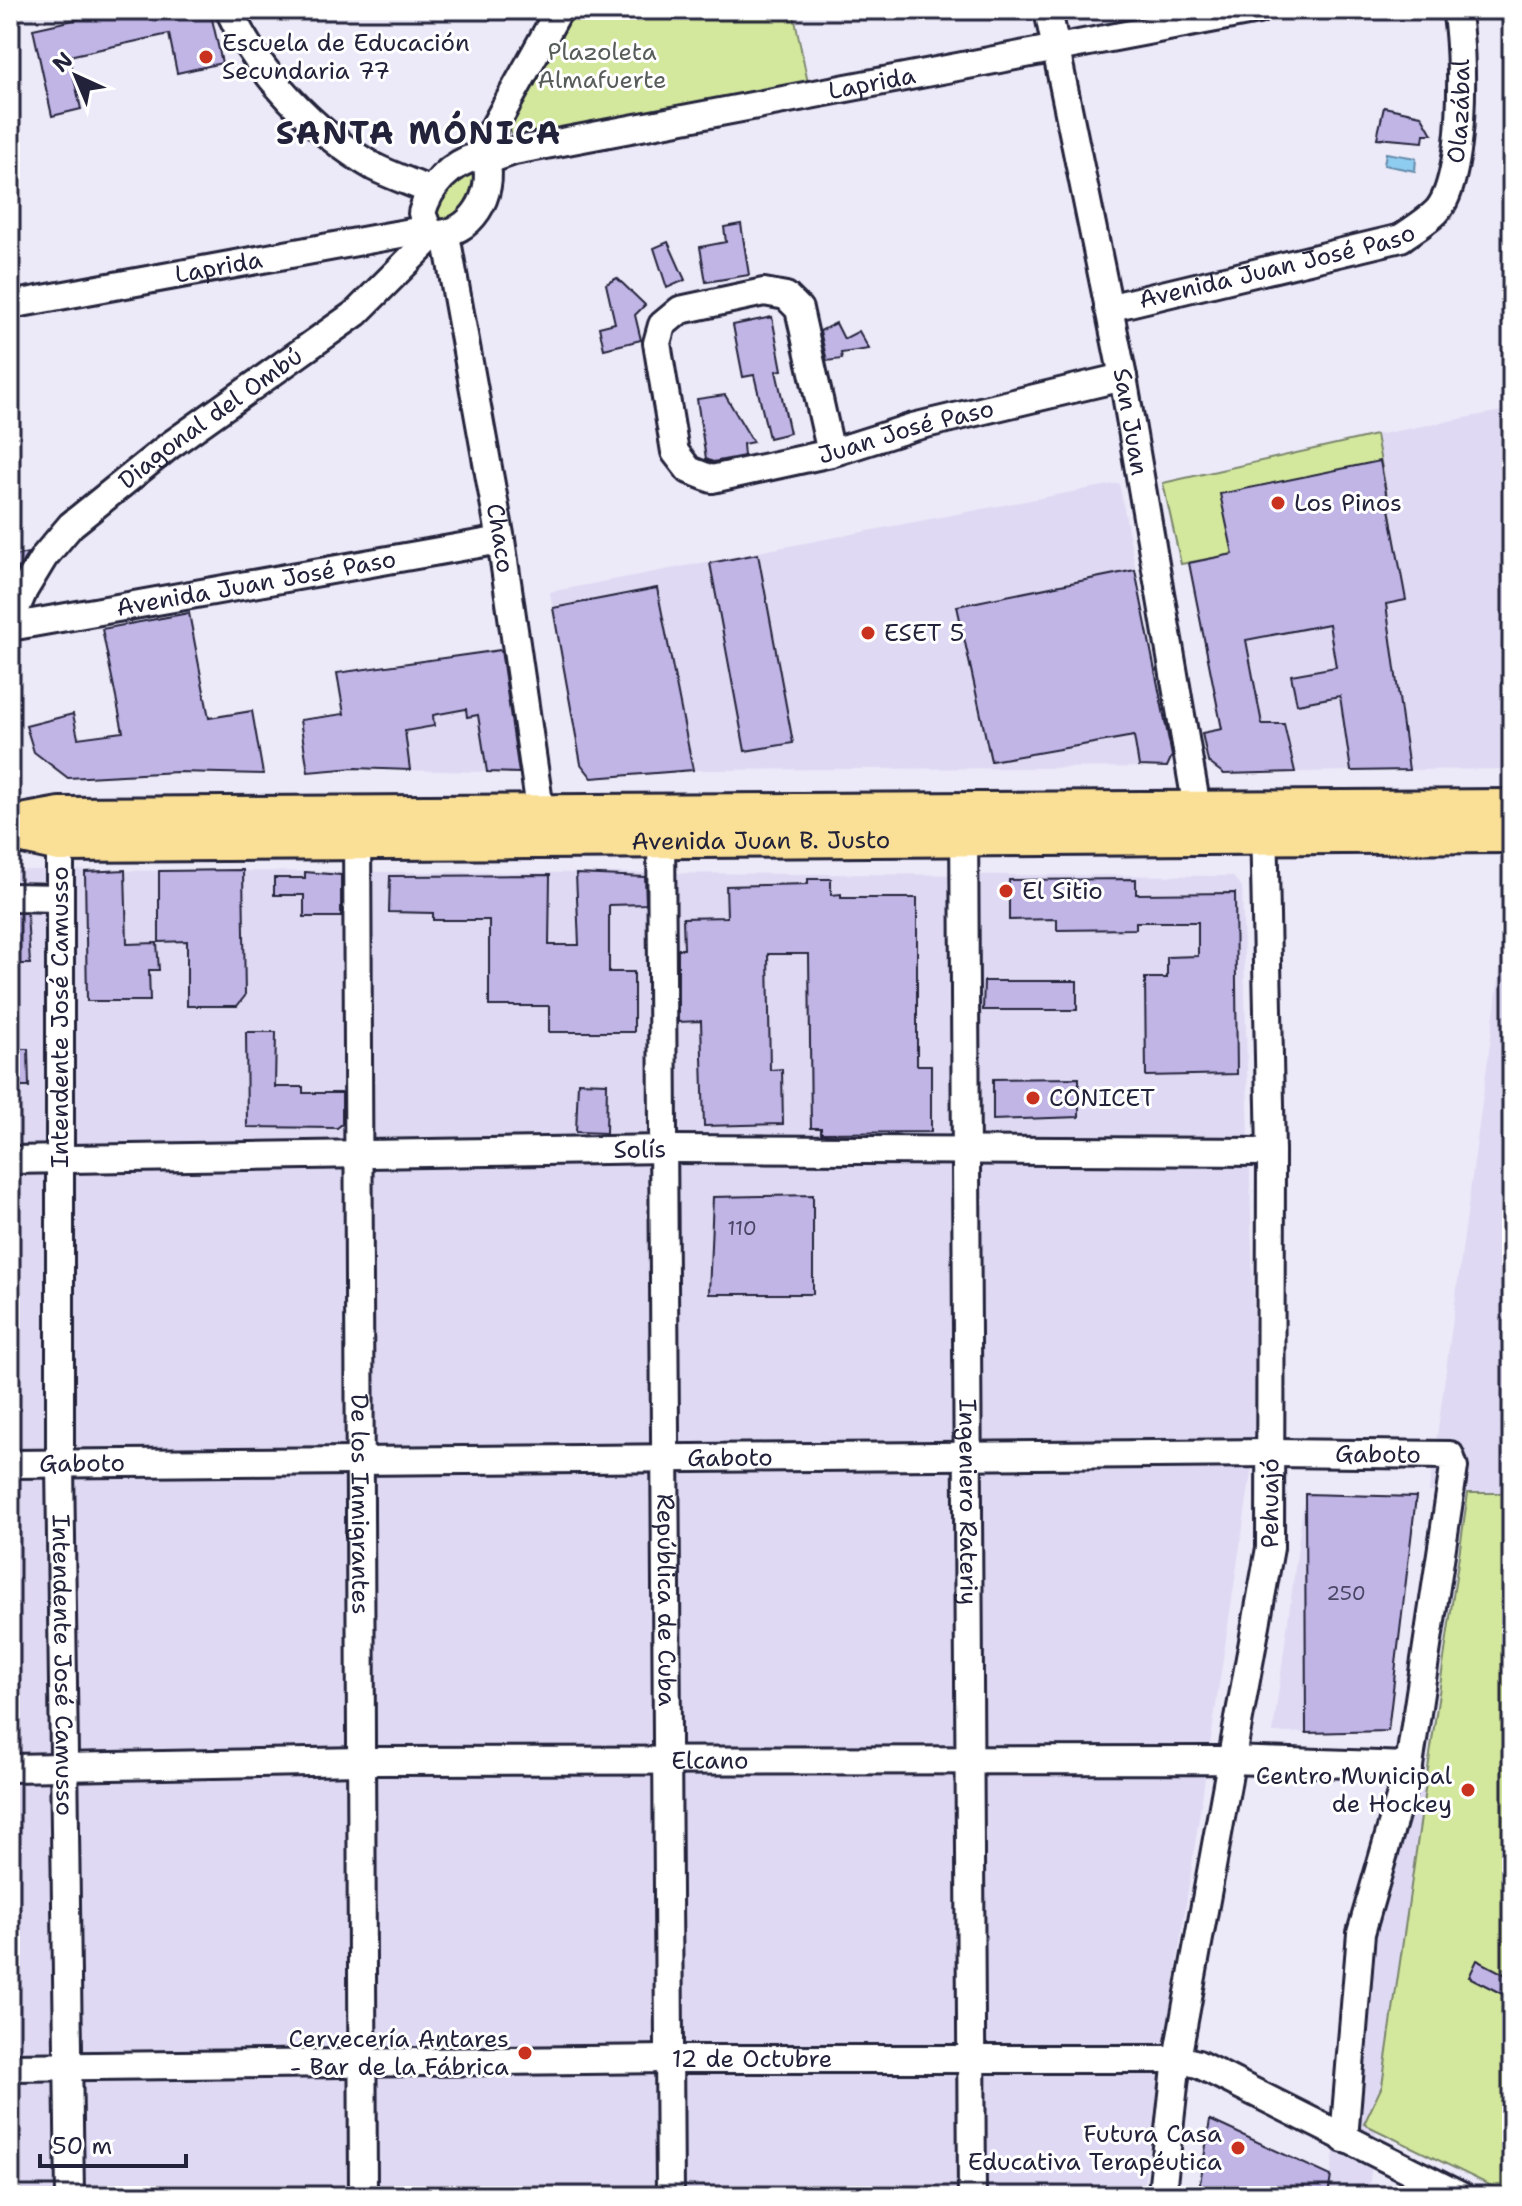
<svg xmlns="http://www.w3.org/2000/svg" width="1522" height="2206" font-family="'Shantell Sans',sans-serif">
<rect width="100%" height="100%" fill="#ece9f8"/>
<filter id="ink" filterUnits="userSpaceOnUse"><feTurbulence type="fractalNoise" baseFrequency=".0125" numOctaves="2"/><feDisplacementMap in="SourceGraphic" scale="16" xChannelSelector="R" yChannelSelector="G"/><feConvolveMatrix kernelMatrix="1 2 1 2 8 2 1 2 1" color-interpolation-filters="sRGB"/></filter>
<g filter="url(#ink)">
<path fill="#dfd9f3" d="M1512 409V769L1409 770 1386 604 1406 600 1376 435Z
M1119 483 1172 757 1167 767 693 770 662 617 558 636 550 592Z
M1329 624 1351 771 1242 773 1227 761 1205 648Z
M509 649 516 692 476 698 487 772 398 770 382 668Z
M10 870 1232 876 1242 887 1257 1433 1142 2196H10Z
M1512 881V1493L1429 1492 1437 1437Z
M1305 1494 1416 1497 1388 1731 1273 1733Z
M1386 1786 1425 1792 1382 2086 1365 2124 1376 2130 1368 2196H1328Z"/>
<path fill="#d3e89d" stroke="#7a856c" stroke-width="2" d="M569 10H793L808 83 514 136 507 126Z
M473 171 477 179 472 196 453 218H439L436 204 452 182Z
M1376 435 1392 524 1181 564 1163 483Z
M1468 1493H1512V2196L1364 2124 1382 2086Z"/>
<path fill="#8fcdf0" stroke="#6389a8" stroke-width="2" d="M1386 153 1416 158 1415 171 1384 165Z"/>
<path fill="#c1b5e6" stroke="#22223b" stroke-width="2" d="M119 10H210L222 63 177 73 169 34 69 56 81 109 52 116 33 29Z
M1384 107 1421 115 1432 134H1424L1423 142 1377 138Z
M741 224 749 275 706 282 700 247 726 242 724 227Z
M668 242 685 280 667 288 654 248Z
M617 278 645 305 635 315 641 340 604 349 599 327 615 323 606 284Z
M772 317 782 370 776 371 790 433 769 438 754 375 743 377 733 325Z
M836 323 844 339 859 331 869 349 841 353 842 359 827 361 820 331Z
M725 395 753 442 743 444 744 456 713 462 706 459 697 399Z
M1380 461 1406 600 1386 604 1409 770 1351 771 1340 696 1297 704 1291 675 1336 667 1329 624 1246 640 1262 724H1284L1295 772 1224 774 1208 762 1202 733 1222 729 1189 563 1233 554 1220 494Z
M28 553 10 582V557Z
M758 554 793 743 745 751 710 563Z
M1135 570 1172 756 1167 767 1139 766 1134 736 991 761 957 606Z
M657 588 693 770 592 778 581 764 553 608Z
M189 613 209 718 252 711 263 774 177 772 68 778 34 752 26 726 73 714 78 738 123 732 102 629Z
M501 650 519 773 487 772 478 715 467 717 466 709 433 715 434 726 405 731 410 770 354 768 308 772 300 720 344 714 337 673Z
M125 870 127 944 157 943 159 970H149L150 1001H87L85 872Z
M243 870 245 996 237 1006H187V941L159 942V871Z
M305 872 341 875V917H304V895H274V878H305Z
M576 874 645 877 646 904 609 905V972H634V1032H549V1006H489V920H433V913L389 912 390 876 550 875 549 945H579Z
M808 879H831V895L841 894V898H917V1065H931V1132L821 1133V1128H811L809 954H768L770 1070 782 1069 783 1124 704 1126 701 1021 678 1022V949H684L683 918 727 917 726 886 808 884Z
M1136 879V894L1235 893 1237 1074 1146 1076 1145 978H1167V957L1198 956V922H1136V929L1057 930V919L1009 920V880Z
M10 913H27L30 964H10Z
M984 981H1077V1010H983Z
M246 1032H276L275 1087H303V1093H342V1124L337 1128 247 1127Z
M10 1049H28L29 1087H10Z
M1079 1078V1117L993 1120V1079Z
M578 1082 607 1083 606 1133 576 1132Z
M813 1195V1294H709L713 1197Z
M1305 1494 1416 1497 1388 1731 1306 1733Z
M1477 1960 1512 1978V1999L1469 1977Z
M1210 2120 1331 2176 1328 2196H1198Z"/>
<g fill="none" stroke-linecap="round" stroke-linejoin="round">
<g stroke="#22223b" stroke-width="32">
<g id="minor">
<path d="M229 10C257 73 315 133 374 167 392 176 413 183 431 191"/>
<path id="s1" d="M1048 10 1123 377 1200 826"/>
<path d="M478 156 486 161C495 194 471 235 435 234L428 229 422 213C429 186 450 164 478 156Z"/>
<path d="M478 156 559 10"/>
<path id="s2" d="M486 161 514 151 1258 10"/>
<path id="s3" d="M446 235 501 540 543 830"/>
<path id="s4" d="M10 305 428 229"/>
<path id="s5" d="M1108 308 1401 238C1412 230 1426 222 1436 212 1466 182 1464 51 1456 10"/>
<path id="s6" d="M831 453 799 309 786 296 764 292 680 310 662 325 657 343 675 452 689 470 712 479 831 453 913 427 1123 377"/>
<path id="s7" d="M10 623 24 590 44 557 71 525 169 446 356 313 435 234"/>
<path id="s8" d="M10 627 501 540"/>
<path id="s9" d="M964 820 972 2196"/>
<path id="s10" d="M357 824 363 2196"/>
<path id="s11" d="M661 824 670 2196"/>
<path id="s12" d="M60 845V1464L70 2196"/>
<path d="M10 897 60 898"/>
<path id="s13" d="M10 1160 666 1149 1271 1152"/>
<path id="s14" d="M10 1464 1272 1453 1450 1455 1454 1467 1409 1766 1361 1933 1344 2139"/>
<path id="s15" d="M10 1768 361 1761 1230 1760 1409 1766"/>
<path id="s16" d="M10 2067 669 2059H1177L1198 2064 1461 2196"/>
<path id="s17" d="M1162 2192 1177 2059 1270 1548 1271 1152 1264 821"/>
</g>
</g>
<g stroke="#22223b" stroke-width="38">
<g id="major">
<path d="M10 823 60 814 1512 806"/>
<path id="s18" d="M10 834 60 845 1512 836"/>
</g>
</g>
<use href="#minor" stroke="#fff" stroke-width="26"/>
<use href="#major" stroke="#fadf96" stroke-width="32"/>
</g>
</g>
<g fill="#c8321e" stroke="#fff" stroke-width="3">
<circle cx="206" cy="57" r="8"/>
<circle cx="1278" cy="503" r="8"/>
<circle cx="868" cy="633" r="8"/>
<circle cx="1006" cy="891" r="8"/>
<circle cx="1033" cy="1098" r="8"/>
<circle cx="1468" cy="1790" r="8"/>
<circle cx="525" cy="2053" r="8"/>
<circle cx="1238" cy="2148" r="8"/>
</g>
<g text-anchor="middle" dominant-baseline="central" stroke-width="6" stroke-linejoin="round" paint-order="stroke">
<g font-size="20" fill="#4a4766">
<text x="742" y="1228">110</text>
<text x="1346" y="1593">250</text>
</g>
<g font-size="24" fill="#22223b" stroke="#fff" text-anchor="start">
<text x="222" y="43">Escuela de Educación<tspan x="222" dy="28">Secundaria 77</tspan></text>
<text x="1294" y="503">Los Pinos</text>
<text x="884" y="633">ESET 5</text>
<text x="1022" y="891">El Sitio</text>
<text x="1049" y="1098">CONICET</text>
<text x="1452" y="1776" text-anchor="end">Centro Municipal<tspan x="1452" dy="28">de Hockey</tspan></text>
<text x="509" y="2039" text-anchor="end">Cervecería Antares<tspan x="509" dy="28">- Bar de la Fábrica</tspan></text>
<text x="1222" y="2134" text-anchor="end">Futura Casa<tspan x="1222" dy="28">Educativa Terapéutica</tspan></text>
</g>
<g font-size="24" fill="#575d58" stroke="#fff">
<text x="602" y="52">Plazoleta<tspan x="602" dy="28">Almafuerte</tspan></text>
</g>
<g font-size="24" fill="#22223b" stroke="#fff">
<text stroke="none"><textPath href="#s2" startOffset="394">Laprida</textPath></text>
<text stroke="none"><textPath href="#s5" startOffset="450">Olazábal</textPath></text>
<text stroke="none"><textPath href="#s5" startOffset="174">Avenida Juan José Paso</textPath></text>
<text stroke="none"><textPath href="#s4" startOffset="212">Laprida</textPath></text>
<text stroke="none"><textPath href="#s7" startOffset="292">Diagonal del Ombú</textPath></text>
<text stroke="none"><textPath href="#s1" startOffset="420">San Juan</textPath></text>
<text stroke="none"><textPath href="#s6" startOffset="674">Juan José Paso</textPath></text>
<text stroke="none"><textPath href="#s3" startOffset="308">Chaco</textPath></text>
<text stroke="none"><textPath href="#s8" startOffset="250">Avenida Juan José Paso</textPath></text>
<text stroke="none"><textPath href="#s18" startOffset="752">Avenida Juan B. Justo</textPath></text>
<text transform="translate(60 1017) rotate(-90)">Intendente José Camusso</text>
<text stroke="none"><textPath href="#s13" startOffset="630">Solís</textPath></text>
<text stroke="none"><textPath href="#s14" startOffset="1368">Gaboto</textPath></text>
<text stroke="none"><textPath href="#s14" startOffset="720">Gaboto</textPath></text>
<text stroke="none"><textPath href="#s14" startOffset="72">Gaboto</textPath></text>
<text stroke="none"><textPath href="#s9" startOffset="682">Ingeniero Rateriy</textPath></text>
<text stroke="none"><textPath href="#s10" startOffset="680">De los Inmigrantes</textPath></text>
<text stroke="none"><textPath href="#s17" startOffset="698">Pehuajó</textPath></text>
<text stroke="none"><textPath href="#s11" startOffset="776">República de Cuba</textPath></text>
<text stroke="none"><textPath href="#s12" startOffset="820">Intendente José Camusso</textPath></text>
<text stroke="none"><textPath href="#s15" startOffset="700">Elcano</textPath></text>
<text stroke="none"><textPath href="#s16" startOffset="742">12 de Octubre</textPath></text>
</g>
<g font-size="32" font-weight="bold" letter-spacing="2" fill="#22223b" stroke="#fff">
<text x="419" y="132">SANTA MÓNICA</text>
</g>
</g>
<rect width="1522" height="2206" fill="none" stroke="#fff" stroke-width="40"/>
<rect x="20" y="20" width="1482" height="2166" fill="none" stroke="#22223b" stroke-width="3" filter="url(#ink)"/>
<g transform="translate(76 76) rotate(316)" stroke="#ffffff" stroke-width="6" paint-order="stroke">
<path d="M0-6L14 30L0 20L-14 30Z" fill="#22223b"/>
<text y="-12" font-size="22" font-weight="bold" text-anchor="middle" fill="#22223b">N</text>
</g>
<path d="M40 2154v12h146v-12" fill="none" stroke="#22223b" stroke-width="4"/>
<text x="52" y="2154" font-size="24" fill="#22223b" stroke="#ffffff" stroke-width="6" paint-order="stroke">50 m</text>
</svg>
